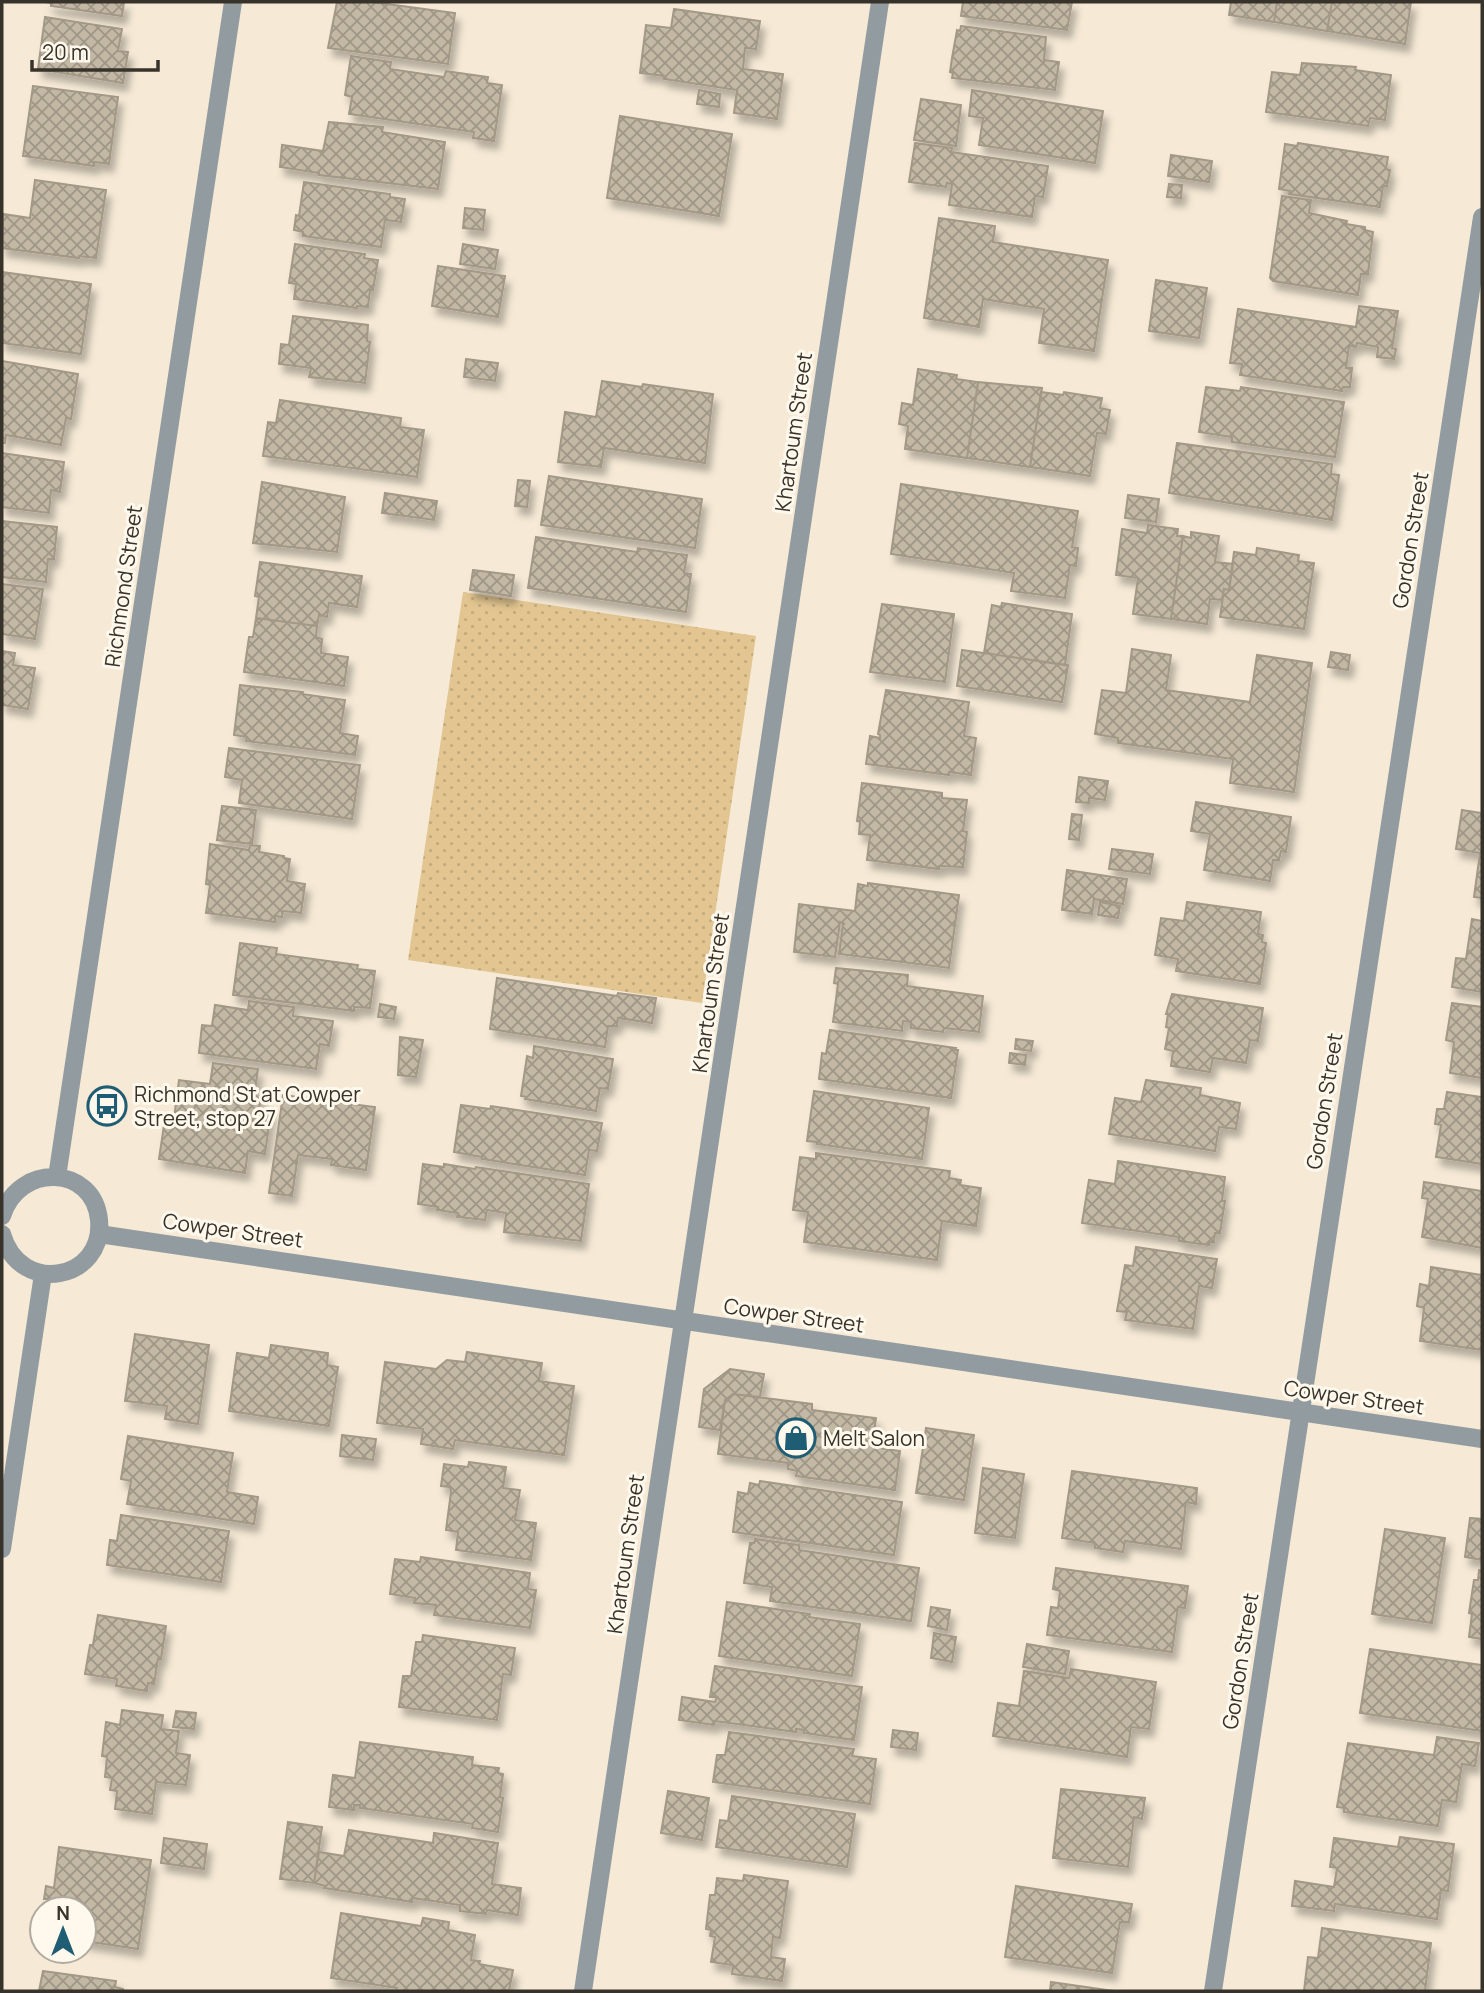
<svg xmlns="http://www.w3.org/2000/svg" width="1484" height="1993" font-family="Manrope,sans-serif">
<defs>
<pattern id="park-dots" width="8" height="8" patternUnits="userSpaceOnUse" patternTransform="scale(1.75)"><rect width="8" height="8" fill="#e2c590"/><path d="M2 2h.1M6 6h.1" fill="none" stroke="#c2aa7c" stroke-width="1.8" stroke-linecap="round"/></pattern>
<pattern id="building-cross-hatch" width="8" height="8" patternUnits="userSpaceOnUse" patternTransform="scale(1.75)"><rect width="8" height="8" fill="#c2b8a4"/><path d="M0 0l8 8M0 8l8-8" fill="none" stroke="#9e9686"/></pattern>
<filter id="shadow"><feDropShadow dx="4.5" dy="8" stdDeviation="3.5" flood-color="#0004"/></filter>
</defs>
<rect width="100%" height="100%" fill="#f6ead6"/>
<path fill="url(#park-dots)" d="M463 592 756 636 702 1003 408 960Z"/>
<path fill="url(#building-cross-hatch)" stroke="#a29885" stroke-width="2" filter="url(#shadow)" d="M45 2H124L122 16 51 6V3Z
M337 2H372L455 13 448 64 328 48Z
M963 2H1072L1067 30 961 16Z
M1231 2H1277L1274 22 1229 15Z
M1277 2H1332L1327 31 1274 22Z
M1332 2H1411L1405 44 1327 31Z
M674 9 760 21 756 49 745 48 743 69 783 74 777 119 734 113 737 90 664 79V76L640 73 646 25 671 28Z
M45 17 122 29 118 51 128 52 123 83 38 69Z
M961 26 1046 37 1044 60 1059 62 1055 90 952 78 953 73 950 72 952 58 957 30 960 31Z
M351 56 391 62 390 69 444 77 446 71 488 77 487 83 502 85 494 141 473 138 474 132 349 114 352 97 345 95Z
M1302 63 1356 67 1355 70 1391 75 1385 120 1370 118 1368 126 1266 112 1272 72 1300 75Z
M33 86 118 97 109 164 94 162V166L23 156Z
M699 90 720 94 719 107 697 104Z
M972 90 1103 111 1095 163 979 145 983 118 969 116Z
M921 99 961 105 956 146 914 140Z
M620 116 732 134 719 216 607 198Z
M329 122 383 127 382 132 445 142 438 189 319 175V173L280 167 282 145 323 151Z
M915 143 952 148 951 152 1048 166 1043 197 1035 196 1032 217 949 205 952 184 947 183 946 187 909 182Z
M1298 143 1388 157 1386 169 1390 170 1387 186H1383L1380 207 1289 194 1290 191 1279 189 1285 144 1297 146Z
M1171 155 1212 161 1209 182 1168 176Z
M35 180 106 190 96 258 79 256V258L2 248 3 214 30 218Z
M304 182 390 194V197L405 199 401 222 385 220 381 247 303 236V232L294 230 296 215 299 216Z
M1169 184 1182 185 1181 198 1167 197Z
M1282 196 1311 200 1309 213 1347 221 1346 224 1365 227V230L1373 232 1368 274H1361L1358 295 1273 281 1270 278Z
M465 208 485 210 483 230 463 228Z
M939 218 995 226 993 242 1108 260 1094 351 1039 343 1044 309 983 299 979 327 924 318Z
M295 244 365 254 364 258 378 260 373 290H370L368 307 357 306V308L294 299 296 284 289 283Z
M463 244 498 250 495 269 460 264Z
M438 266 505 276 498 317 432 306Z
M2 272 91 284 81 354 2 343Z
M1156 280 1207 288 1199 338 1149 331Z
M1359 306 1398 311 1392 348 1396 349 1394 359 1377 357 1378 347 1357 343 1356 347 1349 346 1346 368H1352L1350 387H1343L1342 391 1240 375 1242 364 1230 363 1238 309 1356 327Z
M293 316 368 325 367 341 370 342 365 383 309 377 311 368 279 364 281 344 289 345Z
M466 359 498 363 495 381 464 377Z
M2 361 78 374 71 419 66 418 61 445 6 435 5 443H2Z
M918 369 957 375 956 379 978 382 967 458 905 449 908 426 899 424 902 403 913 405Z
M602 381 642 387 643 384 713 394 705 463 604 448 601 467 558 462 565 412 596 417Z
M978 382 1042 388 1030 467 967 458Z
M1206 387 1240 391 1241 387 1344 402 1335 457 1232 442V437L1199 432Z
M1041 392 1063 395 1064 392 1102 398 1100 408 1110 410 1106 434 1097 433 1090 476 1030 467Z
M280 400 401 418 400 427 424 430 417 477 263 456 268 422 276 423Z
M1177 443 1332 464 1331 474 1339 475 1332 520 1169 493Z
M2 453 64 462 60 492 51 490 49 513 2 507Z
M549 476 702 499 695 548 541 525Z
M518 480 530 481 527 507 515 506Z
M262 482 345 497 337 552 253 543Z
M901 484 1078 511 1072 547 1078 548 1076 566 1070 565 1065 598 1011 591 1014 573 891 554Z
M385 493 437 501 434 520 382 513Z
M1128 495 1159 499 1156 522 1125 518Z
M2 521 57 527 54 559H48L46 582 2 577Z
M1148 525 1178 529 1177 536H1183L1171 619 1133 614 1138 578 1116 575 1122 529 1147 533Z
M1191 532 1219 536 1215 562 1233 564 1229 590 1224 589 1222 600 1210 599 1207 624 1171 619 1183 536 1191 538Z
M536 537 637 552 638 548 687 555 684 573 691 574 686 612 528 588Z
M1257 548 1299 555 1298 561 1314 563 1304 629 1220 617 1224 589 1229 590 1234 552 1256 555Z
M260 562 362 576 357 607 329 603 327 617 319 615 317 626 256 618 259 597 255 596Z
M473 570 514 575 511 596 470 590Z
M2 584 43 589 35 639 2 634Z
M1002 603 1072 614 1065 665 984 653 992 605 1001 607Z
M882 604 954 614 945 682 870 672Z
M256 618 317 626 316 637 322 639 321 653 348 657 344 686 244 672 249 637H253Z
M1132 649 1171 655 1166 690 1250 702 1257 655 1312 663 1294 792 1230 783 1233 759 1118 743V738L1095 734 1102 690 1126 693Z
M962 650 1068 665 1062 702 957 686Z
M2 651 15 653 13 665 35 668 28 709 2 705Z
M1331 652 1350 655 1348 670 1328 667Z
M240 685 303 692 302 694 345 700 340 733 358 736 355 755 246 741 247 737 234 735Z
M886 690 969 702 964 736 976 738 971 775 949 772V775L866 764 870 736 880 738V735L878 734Z
M229 748 360 765 352 819 239 803 242 780 225 777Z
M1079 777 1108 781 1105 800 1089 798V803L1076 802Z
M862 783 942 793V798L967 800 963 831 967 832 963 867 939 866V869L867 860 870 835 859 834 860 822 857 821Z
M1196 802 1291 817 1286 852 1281 851 1279 860H1273L1270 881 1204 870 1210 834 1191 831Z
M222 806 256 810 252 844 217 840Z
M1462 810 1482 813V898L1474 897 1480 853 1456 849Z
M1072 814 1082 815 1079 840 1069 839Z
M210 844 249 850 250 845 260 846 259 852 284 856V858L290 859 287 881 305 884 301 913 283 911 282 917 275 916V922L206 913 210 885 206 884Z
M1112 849 1153 854 1150 874 1109 869Z
M1067 870 1127 879 1123 904 1094 899 1092 914 1062 910Z
M868 883 959 895 949 968 839 954 843 924H845L840 922 835 957 794 952 799 904 855 911 858 884 868 886Z
M1100 902 1120 906 1118 918 1098 915Z
M1187 902 1261 912 1258 934 1263 935 1262 942 1266 943 1260 984 1176 971 1178 959 1155 955 1161 918 1184 921Z
M1472 919 1482 921V992L1452 987 1456 958 1466 959Z
M240 943 277 948 276 954 358 965 357 969 375 971 370 1008 354 1007V1011L233 995Z
M836 968 908 975 907 986 983 996 979 1032 944 1028 943 1032 911 1028V1022L903 1021 902 1031 833 1022 838 984 834 983Z
M497 978 617 996 618 993 656 998 652 1023 618 1018 617 1026H608L605 1047 490 1029Z
M1172 994 1263 1008 1258 1041 1250 1040 1246 1063 1213 1058 1210 1072 1171 1066 1173 1051 1165 1049 1169 1028 1166 1027 1168 1014H1166Z
M249 1001 294 1007 293 1016 333 1021 329 1046 320 1044 316 1069 199 1053 202 1025 212 1026 215 1005 248 1010Z
M1452 1003 1482 1007V1078L1450 1073 1454 1042 1446 1040Z
M380 1004 396 1007 394 1019 378 1017Z
M830 1030 956 1048 955 1050H958L951 1098 819 1079 822 1053 826 1054Z
M400 1037 423 1040 416 1077 398 1075Z
M1016 1039 1033 1041 1031 1051 1015 1049Z
M534 1046 613 1059 608 1089 600 1088 596 1111 525 1099 526 1097 521 1096 527 1056 533 1058Z
M1010 1053 1026 1055 1025 1065 1009 1063Z
M213 1063 258 1069 255 1090 261 1094 259 1109 271 1110 265 1154 248 1151 245 1173 159 1159 164 1125 173 1126 179 1080 210 1084Z
M1146 1080 1201 1088 1200 1095 1240 1103 1236 1129 1219 1127 1215 1151 1109 1134 1115 1098 1141 1102Z
M814 1091 929 1108 922 1159 817 1144V1142L807 1141Z
M1447 1092 1482 1097V1164L1436 1157 1441 1125 1435 1124 1437 1109H1444Z
M283 1095 375 1107 366 1170 331 1165 332 1159 298 1155 292 1196 269 1193Z
M461 1105 490 1109 491 1106 602 1123 597 1151 589 1150 585 1175 482 1159V1157L454 1152Z
M816 1153 950 1171 949 1178 961 1180 960 1185 981 1188 976 1226 942 1221 937 1260 804 1242 808 1212 793 1210 800 1157 816 1159Z
M1118 1161 1225 1177 1222 1201H1225L1220 1233H1215L1214 1242H1209V1245L1179 1241V1237L1082 1223 1089 1180 1115 1184Z
M423 1164 444 1167V1164L475 1169 476 1167 589 1184 581 1241 504 1232 506 1213 487 1210 485 1220 457 1217 458 1213 437 1210 438 1207 418 1204Z
M1424 1182 1482 1191V1248L1422 1237 1428 1199 1422 1198Z
M1136 1247 1217 1259 1212 1288 1199 1286 1193 1329 1125 1320 1127 1312 1117 1311 1125 1265 1133 1266Z
M1431 1267 1482 1275V1350L1420 1341 1424 1308 1417 1306 1420 1284 1429 1286Z
M135 1334 209 1345 198 1424 165 1419 167 1406 125 1401Z
M271 1345 328 1353 327 1365 338 1367 329 1426 229 1411 237 1353 269 1358Z
M467 1352 542 1363 539 1381 574 1386 564 1455 455 1440 453 1449 421 1444 423 1429 377 1423 385 1362 436 1369 447 1360 465 1362Z
M730 1369 764 1374 760 1397 733 1394 725 1400 720 1430 699 1427 704 1389Z
M733 1394 812 1404V1410L876 1418 872 1447 900 1451 895 1490 796 1476 797 1471 788 1469V1463L718 1454 725 1400Z
M926 1428 974 1435 964 1500 916 1493Z
M342 1435 376 1439 373 1460 340 1456Z
M128 1436 233 1453 227 1492 258 1497 254 1524 127 1504 131 1481 121 1479Z
M469 1462 506 1467 503 1488 520 1490 515 1520 536 1523 531 1560 456 1550 458 1532 446 1530 451 1492 450 1487 441 1486 444 1464 468 1467Z
M983 1468 1024 1474 1015 1538 975 1533Z
M1072 1471 1197 1488 1196 1504 1186 1502 1181 1549 1125 1541 1123 1552 1095 1548V1543L1062 1538Z
M760 1481 902 1502 894 1555 733 1532 738 1492 748 1494 750 1483 759 1485Z
M121 1515 229 1531 221 1582 107 1565 110 1540 117 1541Z
M1470 1518 1482 1519V1560L1465 1557Z
M1385 1529 1445 1538 1432 1623 1372 1614Z
M755 1539 799 1545V1550L919 1568 911 1621 770 1601 772 1587 744 1583 750 1543H754Z
M421 1557 530 1573 528 1589 536 1590 530 1628 434 1615 436 1605 414 1603 415 1598 390 1594 395 1559 420 1562Z
M1056 1568 1188 1586 1185 1608 1178 1607 1172 1652 1047 1635 1051 1607 1058 1608 1060 1591 1053 1589Z
M1479 1570H1482V1639L1469 1637 1472 1614 1469 1613 1474 1580H1478Z
M727 1602 810 1614 809 1617 860 1624 852 1676 719 1656Z
M931 1607 950 1610 947 1630 928 1626Z
M98 1615 166 1626 161 1659H158L154 1684 148 1683 147 1691 116 1686 117 1679 85 1674 90 1645H93Z
M934 1633 956 1637 952 1662 931 1658Z
M423 1635 515 1648 511 1675 503 1674 497 1720 399 1707 403 1676H411L416 1642H422Z
M1027 1644 1069 1651 1065 1674 1023 1667Z
M1370 1649 1482 1665V1731L1360 1713Z
M715 1666 862 1687 854 1740 804 1733V1730L796 1729V1732L715 1721 714 1725 679 1720 682 1697 715 1702 717 1697H710Z
M1071 1669 1156 1682 1149 1729 1131 1727 1127 1757 993 1736 998 1703 1019 1706 1024 1671 1069 1678Z
M122 1710 163 1715 161 1729 179 1731 176 1753 190 1755 186 1785 156 1782 152 1814 115 1809 117 1791 110 1790 112 1778 105 1777 107 1757 102 1756 106 1722 120 1725Z
M176 1711 196 1713 194 1729 173 1727Z
M893 1730 918 1733 916 1750 891 1747Z
M729 1732 854 1749 852 1756 876 1759 870 1804 713 1782 717 1755H725Z
M1437 1737 1479 1743 1475 1766 1462 1764 1456 1802 1442 1800 1438 1826 1344 1812V1808L1337 1807 1348 1743 1434 1755Z
M360 1742 473 1757 472 1765 499 1768 498 1773 503 1774 500 1797 503 1798 498 1832 472 1828 473 1824 360 1808V1805H354V1810L329 1807 333 1775 355 1778Z
M1061 1789 1145 1798 1142 1819 1134 1817 1128 1867 1053 1858Z
M668 1791 709 1798 702 1840 661 1833Z
M732 1796 855 1814 847 1867 716 1847 720 1820 728 1821Z
M288 1822 322 1827 314 1883 280 1879Z
M349 1830 433 1843 434 1833 498 1843 492 1884 521 1888 518 1915 487 1910 486 1914 460 1911V1905L412 1898V1902L324 1888 325 1886 314 1883 319 1852 344 1856Z
M1400 1837 1454 1844 1448 1891 1441 1890 1437 1919 1335 1904 1334 1911 1292 1906 1295 1881 1334 1887 1337 1868 1330 1867 1334 1838 1398 1847Z
M164 1838 207 1844 204 1869 161 1863Z
M59 1847 151 1860 138 1949 84 1941V1909H50L51 1899H44L46 1886 54 1888Z
M744 1875 788 1881 780 1938 773 1937 771 1957 785 1959 782 1981 732 1974 733 1965 711 1962 715 1937 710 1936 711 1930 706 1929 710 1895H715L717 1878 743 1881Z
M1016 1886 1132 1904 1129 1922H1120L1112 1973 1005 1957Z
M341 1913 421 1926 423 1918 449 1922 448 1930 475 1935 471 1960 480 1961 479 1964 513 1970 509 1991H396L397 1988 331 1978Z
M1322 1928 1431 1943 1425 1991H1304L1308 1957 1318 1958Z
M43 1971 116 1981 115 1987 123 1989V1991H39Z
M1051 1982 1114 1991H1050Z"/>
<g fill="none" stroke-linecap="round" stroke-linejoin="round">
<path stroke="#929ca0" stroke-width="18" d="M99 1234 1482 1439
M583 1991 880 2
M1213 1991 1482 217"/>
<path stroke="#929ca0" stroke-width="18" d="M57 1177 233 2
M2 1216C19 1162 94 1165 99 1220 105 1280 20 1297 2 1234
M2 1549 43 1274"/>
</g>
<defs>
<g id="bus-ring" transform="scale(2.0125)"><circle r="9.5" fill="#fff8ec" stroke="#1f5d74" stroke-width="1.5"/><path d="M-5-6H5V4H4V6H2V4H-2V6H-4V4H-5ZM-3.5-4V0h7V-4ZM-3.5 1.2v1.5H-2V1.2ZM2 1.2v1.5H3.5V1.2Z" fill="#1f5d74"/></g>
<g id="shop-ring" transform="scale(2.0125)"><circle r="9.5" fill="#fff8ec" stroke="#1f5d74" stroke-width="1.5"/><path d="M-5-2.5h2.3a2.7 3.5 0 0 1 5.4 0H5L5.5 6h-11ZM-1.5-2.5h3a1.5 2.3 0 0 0-3 0Z" fill="#1f5d74"/></g>
</defs>
<g fill-rule="evenodd">
<use href="#bus-ring" x="107" y="1106"/>
<use href="#shop-ring" x="796" y="1438"/>
</g>
<g text-anchor="middle" dominant-baseline="central" stroke-width="6" stroke-linejoin="round" paint-order="stroke">
<g font-size="21" fill="#37332b" stroke="#fff8ec">
<text transform="translate(793 432) rotate(-82)">Khartoum Street</text>
<text transform="translate(1410 540) rotate(-81)">Gordon Street</text>
<text transform="translate(123 586) rotate(-82)">Richmond Street</text>
<text transform="translate(710 993) rotate(-82)">Khartoum Street</text>
<text transform="translate(1324 1101) rotate(-81)">Gordon Street</text>
<text transform="translate(233 1230) rotate(8)">Cowper Street</text>
<text transform="translate(794 1315) rotate(8)">Cowper Street</text>
<text transform="translate(1354 1397) rotate(8)">Cowper Street</text>
<text transform="translate(625 1554) rotate(-82)">Khartoum Street</text>
<text transform="translate(1240 1661) rotate(-81)">Gordon Street</text>
</g>
<g font-size="21" fill="#37332b" stroke="#fff8ec" text-anchor="start">
<text x="134" y="1094">Richmond St at Cowper<tspan x="134" dy="24">Street, stop 27</tspan></text>
<text x="823" y="1438">Melt Salon</text>
</g>
</g>
<rect width="1484" height="1993" fill="none" stroke="#37332b" stroke-width="7"/>
<g transform="translate(63 1930)"><circle r="33" fill="#fff8ec" stroke="#afa99f" stroke-width="2"/>
<path d="M0-5L12 26L0 18L-12 26Z" fill="#1f5d74"/>
<text y="-10" font-size="19" font-weight="bold" text-anchor="middle" fill="#37332b">N</text>
</g>
<path d="M32 60v10h126v-10" fill="none" stroke="#37332b" stroke-width="3.5"/>
<text x="42" y="60" font-size="21" fill="#37332b" stroke="#fff8ec" stroke-width="5" paint-order="stroke">20 m</text>
</svg>
